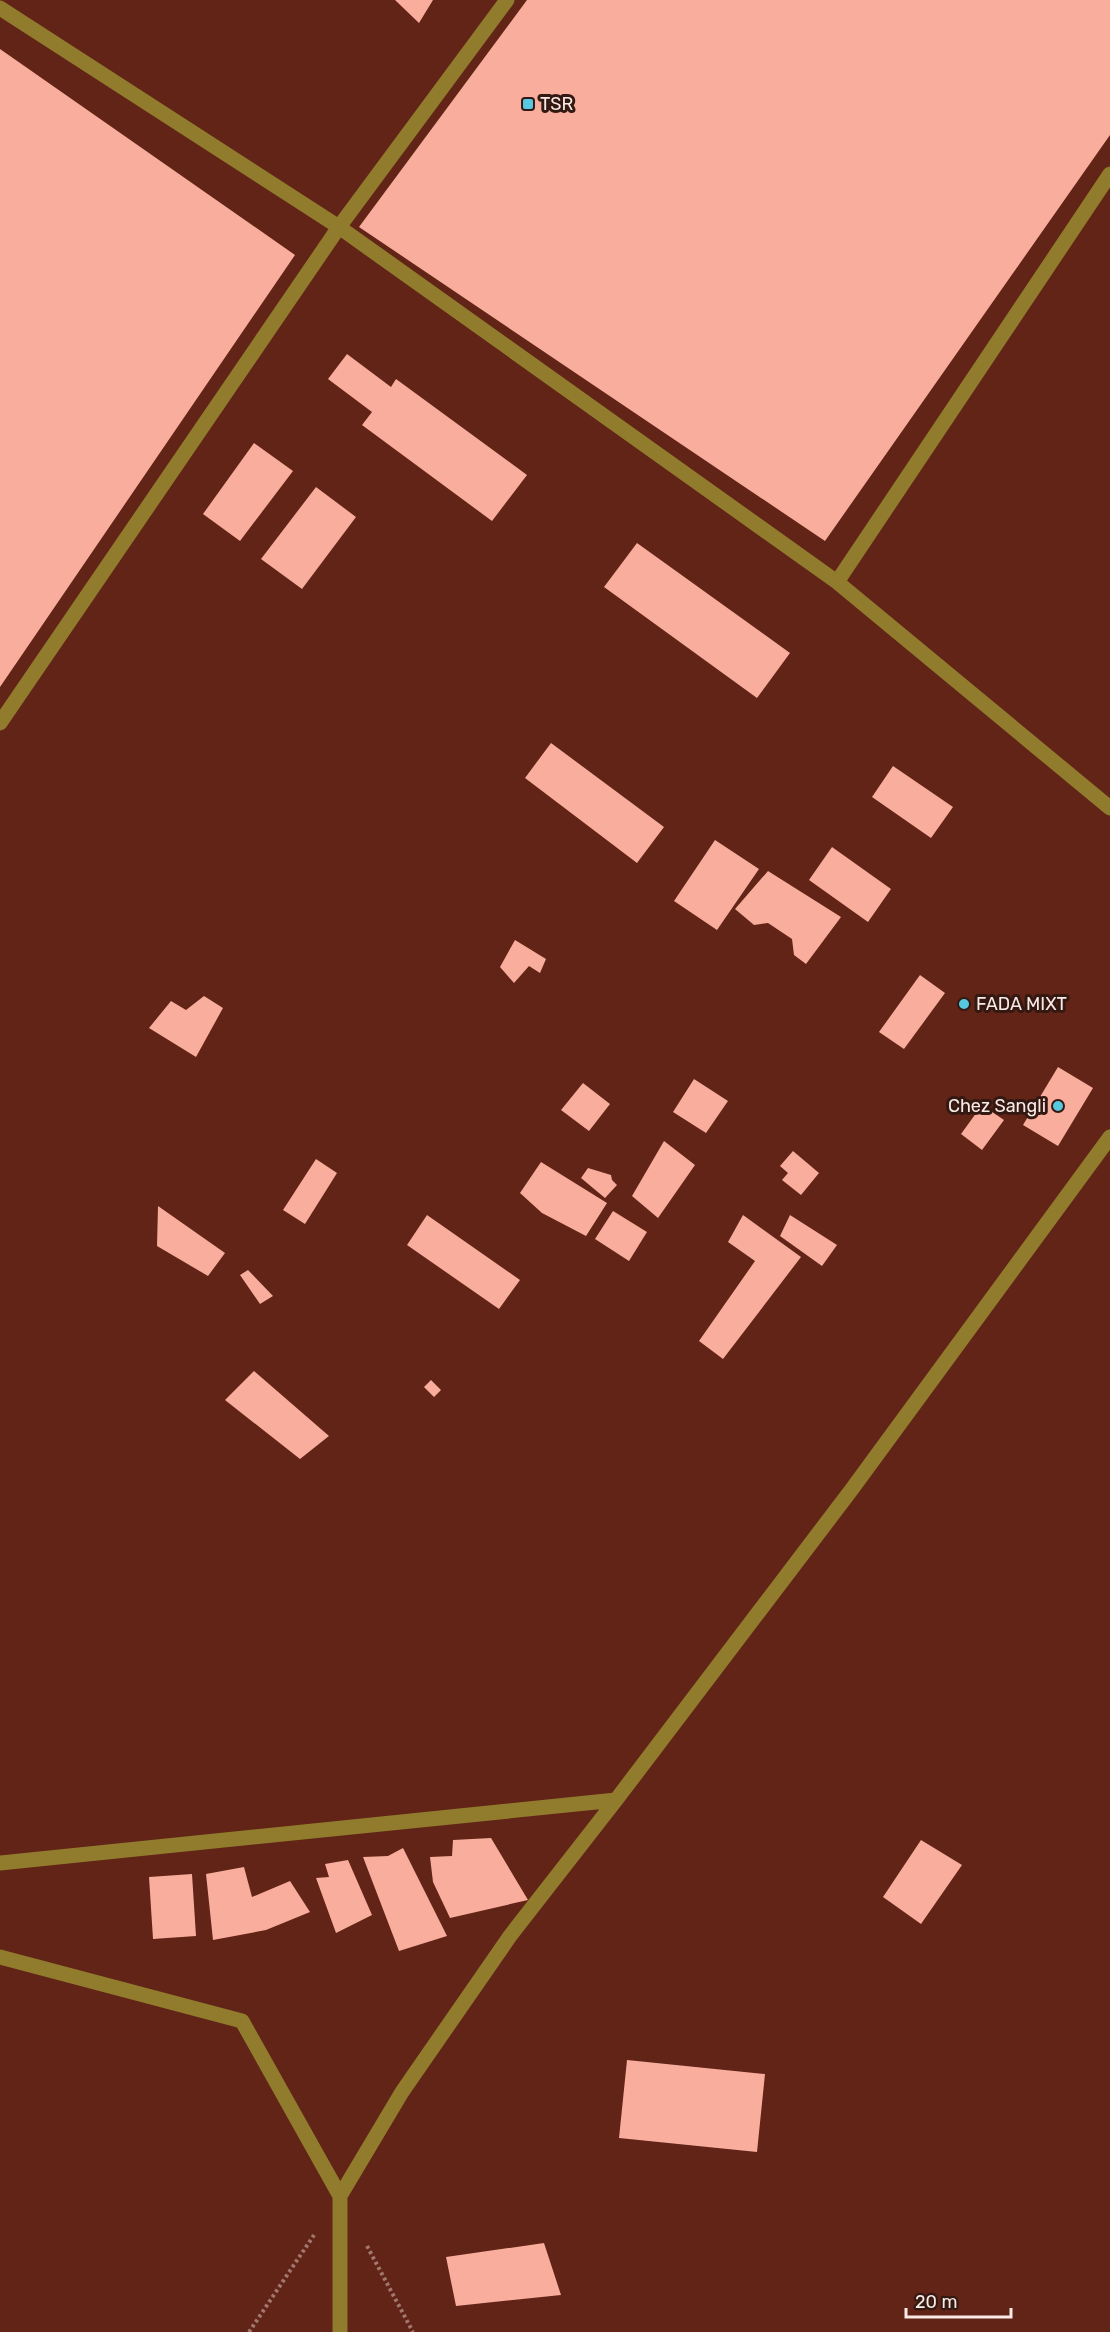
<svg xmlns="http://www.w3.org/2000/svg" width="1110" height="2332" font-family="Rubik,sans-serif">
<rect width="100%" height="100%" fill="#612417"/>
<path fill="#f9ad9c" d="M395 0H433L419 23Z
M527 0H1110V135L825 541 359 227Z
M0 49 295 255 0 687Z
M347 354 391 387 396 379 527 475 492 521 362 425 372 412 328 379Z
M254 443 293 471 240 541 203 514Z
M316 487 356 517 302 589 261 559Z
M637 543 790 653 757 698 604 587Z
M551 743 664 827 637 863 525 778Z
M893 766 953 807 931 838 872 797Z
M715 840 759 869 717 930 674 901Z
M832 847 891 889 868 922 809 880Z
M768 871 841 917 806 964 794 955 792 939 768 923 754 925 735 909Z
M515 940 546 959 540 973 529 966 514 983 500 967Z
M920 975 945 993 904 1049 879 1032Z
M204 996 223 1008 196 1057 149 1028 171 1001 186 1010Z
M1058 1067 1093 1088 1058 1146 1023 1125Z
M694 1079 728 1101 706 1133 673 1112Z
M583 1083 610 1104 589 1131 561 1110Z
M982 1105 1004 1120 982 1150 961 1134Z
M664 1141 695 1165 658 1218 632 1196Z
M793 1151 819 1173 801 1195 782 1180 788 1173 780 1166Z
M316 1159 337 1173 305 1224 283 1210Z
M541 1162 607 1203 586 1236 542 1213 520 1193Z
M588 1168 611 1175 612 1180 617 1185 605 1198 581 1178Z
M158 1206 225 1253 208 1276 157 1246Z
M613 1211 647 1232 629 1261 595 1239Z
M427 1215 520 1280 499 1309 407 1245Z
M743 1215 801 1257 723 1359 699 1341 755 1261 728 1242Z
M790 1215 837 1245 822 1266 780 1236Z
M248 1270 273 1296 260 1304 240 1275Z
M254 1371 329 1436 300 1459 225 1400Z
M431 1380 441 1390 434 1397 424 1387Z
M491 1838 528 1900 450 1918 433 1882 430 1857 452 1856 453 1840Z
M921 1840 962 1865 921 1924 883 1897Z
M403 1848 447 1936 399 1951 363 1857 388 1856Z
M348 1860 372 1915 336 1933 316 1878 329 1877 325 1864Z
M244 1867 252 1897 290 1881 310 1912 266 1930 213 1940 206 1874Z
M192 1874 196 1936 153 1939 149 1877Z
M627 2060 765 2074 757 2152 619 2138Z
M544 2243 561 2295 456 2306 446 2257Z"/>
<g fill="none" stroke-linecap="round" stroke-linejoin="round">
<path stroke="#a1776e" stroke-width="4" stroke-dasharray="3 3" stroke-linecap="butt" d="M367 2246 413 2332
M249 2332 314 2235"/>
<path stroke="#917b2d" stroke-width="15" d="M0 8 339 227 837 582 1110 808
M837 582 1110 174
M0 723 339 227 507 0
M0 1863 616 1800
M0 1957 242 2021 340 2196V2332
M340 2196 402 2092 510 1936 616 1800 852 1489 1110 1137"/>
</g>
<g fill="#56c9e1" stroke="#341812" stroke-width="2">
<rect x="522" y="98" width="12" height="12" rx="3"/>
<circle cx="964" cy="1004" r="6"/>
<circle cx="1058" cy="1106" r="6"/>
</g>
<g text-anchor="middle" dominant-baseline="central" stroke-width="6" stroke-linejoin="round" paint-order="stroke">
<g font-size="18" fill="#faeae6" stroke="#341812" text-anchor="start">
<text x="540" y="104">TSR</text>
<text x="976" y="1004">FADA MIXT</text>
<text x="1046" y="1106" text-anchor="end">Chez Sangli</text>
</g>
</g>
<path d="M906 2308v9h105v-9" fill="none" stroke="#faeae6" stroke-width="3"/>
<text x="915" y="2308" font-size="18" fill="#faeae6" stroke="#341812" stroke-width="4.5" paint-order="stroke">20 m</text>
</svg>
